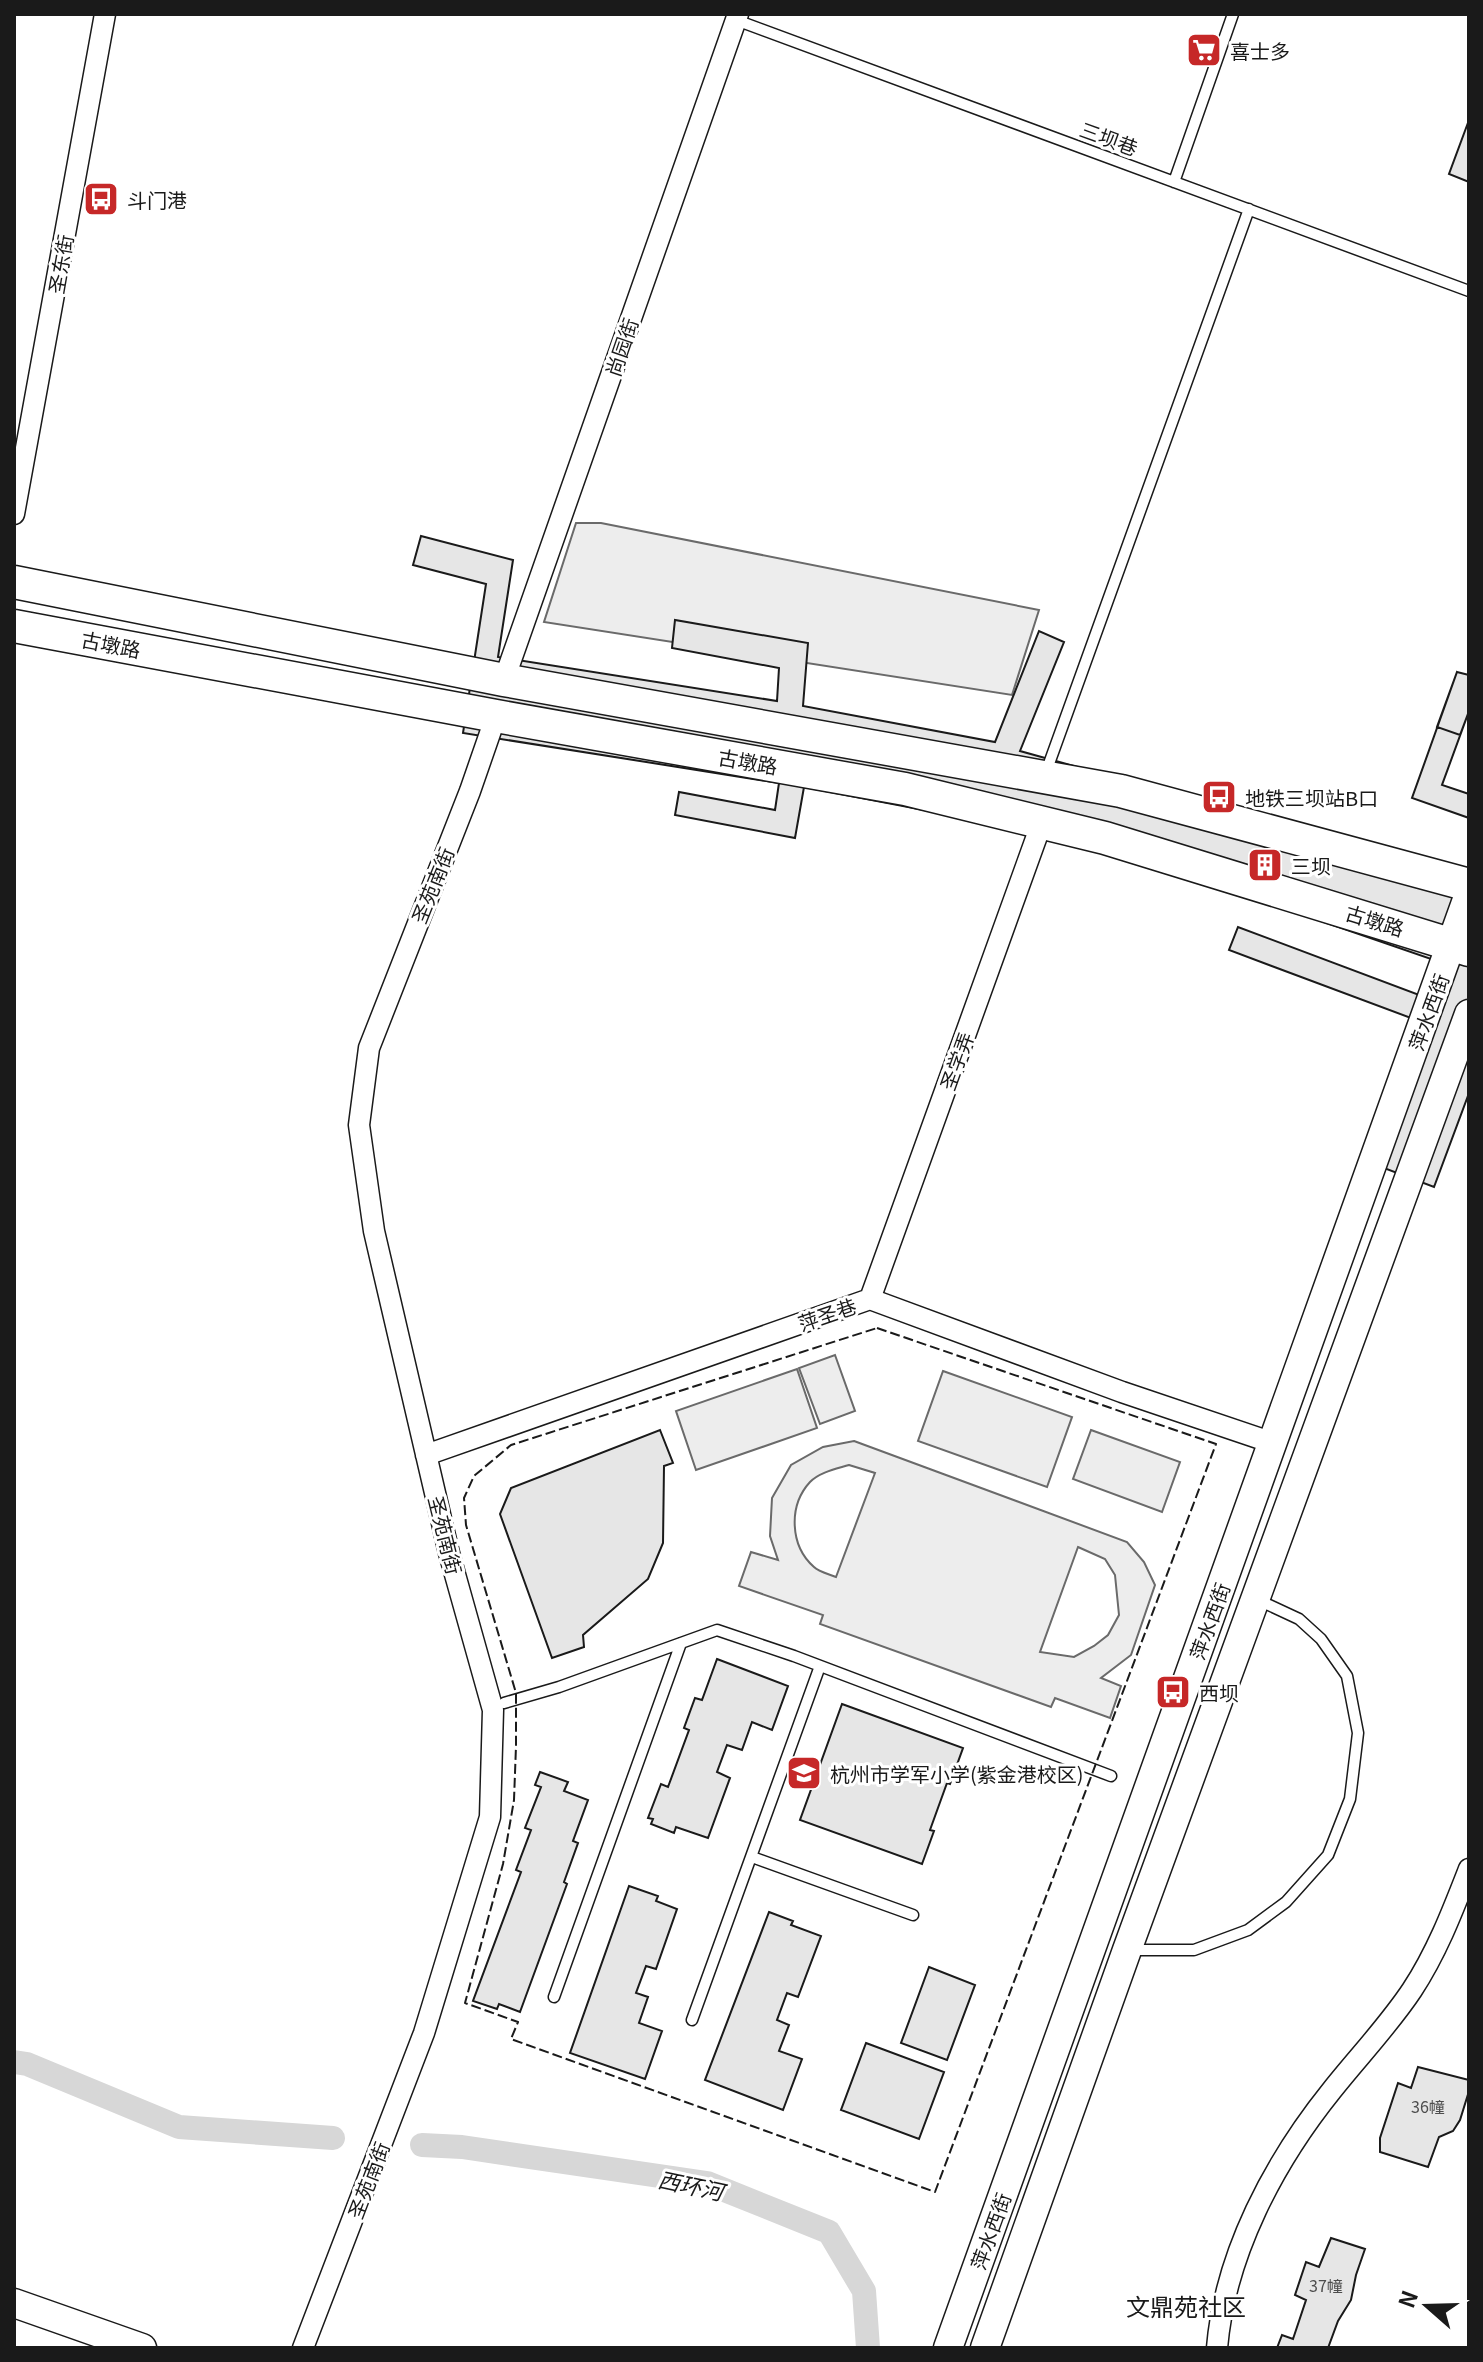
<svg xmlns="http://www.w3.org/2000/svg" width="1483" height="2362" font-family="Georgia,'Noto Sans SC',serif">
<rect width="100%" height="100%" fill="#fff"/>
<path fill="#ededed" stroke="#6a6a6a" stroke-width="2" fill-rule="evenodd" d="M576 523H601L1039 610 1012 695 544 622Z
M835 1355 855 1411 820 1424 799 1368Z
M797 1369 817 1428 696 1470 676 1411Z
M943 1371 1072 1417 1047 1487 918 1441Z
M1091 1430 1180 1462 1162 1512 1073 1479Z
M854 1441 1127 1542 1144 1562 1155 1585 1131 1655 1101 1678 1121 1686 1110 1718 1055 1698 1051 1707 820 1624 823 1615 739 1586 751 1552 778 1560 770 1536 772 1498 791 1465 823 1447ZM849 1465 875 1473 836 1577C829 1574 819 1572 814 1567 790 1546 788 1506 810 1482 820 1472 836 1469 849 1465ZM1078 1547 1105 1559 1115 1575 1119 1615 1108 1635 1094 1646 1074 1657 1040 1652Z"/>
<g fill="none" stroke-linecap="round" stroke-linejoin="round">
<path stroke="#d7d7d7" stroke-width="24" d="M14 2062 27 2064 179 2127 333 2138
M422 2145 462 2147 707 2183 829 2232 864 2291 868 2348"/>
</g>
<path fill="#e6e6e6" stroke="#1a1a1a" stroke-width="2" d="M1469 120V182L1449 174Z
M421 536 513 560 498 657 777 701 779 668 672 648 675 620 808 643 803 706 995 742 1039 631 1064 642 1020 751 1469 876V1093L1434 1187 1368 1162 1419 1021 1229 950 1238 927 1427 998 1440 962 1202 880 1107 853 929 811 804 787 795 838 675 815 679 792 775 810 779 783 463 733 486 584 413 565Z
M1457 672 1469 675V711L1442 785 1469 794V818L1412 798Z
M1457 672 1469 675V711L1460 735 1437 727Z
M660 1430 673 1463 664 1466 663 1543 648 1579 583 1635 584 1647 552 1658 500 1514 511 1488Z
M717 1659 788 1686 772 1730 752 1722 742 1750 727 1745 717 1772 730 1778 708 1838 676 1827 674 1833 651 1824 653 1819 648 1818 661 1784 668 1787 689 1730 684 1728 695 1698 702 1700Z
M842 1704 963 1748 950 1784 947 1783 930 1830 934 1831 922 1864 800 1820Z
M540 1772 568 1782 564 1791 588 1800 573 1841 578 1843 564 1882 567 1884 520 2012 499 2004 497 2009 473 2001 521 1872 516 1870 531 1830 525 1828 541 1787 535 1785Z
M629 1886 658 1896 656 1901 677 1909 656 1969 646 1966 636 1993 648 1997 639 2023 662 2031 645 2079 570 2053Z
M769 1912 793 1921 791 1925 821 1936 798 1997 787 1993 777 2020 789 2025 779 2051 802 2059 783 2110 705 2080Z
M929 1967 975 1985 947 2060 901 2043Z
M866 2043 944 2072 919 2139 841 2110Z
M1418 2067 1469 2080V2091L1460 2120 1453 2131 1439 2137 1428 2167 1380 2152V2138L1398 2083 1411 2088Z
M1331 2238 1365 2249 1356 2275 1351 2300 1338 2321 1328 2348H1277L1282 2335 1293 2339 1306 2300 1295 2295 1306 2262 1319 2267Z"/>
<g fill="none" stroke-linecap="round" stroke-linejoin="round">
<g stroke="#1a1a1a" stroke-width="13">
<path id="lane" d="M736 20 1469 291
M1174 182 1233 14
M1046 772 1249 209
M504 1703 559 1687 717 1630 794 1656 1111 1776
M752 1857 913 1915
M1129 1950H1194L1248 1930 1286 1902 1328 1855 1350 1799 1358 1733 1347 1676 1321 1639 1299 1619 1256 1599
M554 1997 681 1643
M692 2020 820 1666"/>
</g>
<g stroke="#1a1a1a" stroke-width="23">
<path id="street" d="M14 514 105 14
M504 680 738 14
M870 1299 1042 822
M426 1455 870 1299 1122 1392 1273 1443
M303 2348 424 2033 490 1817 493 1710 449 1553 374 1231 359 1125 369 1048 470 791 496 716
M1217 2348C1225 2254 1274 2162 1332 2090 1359 2056 1388 2026 1412 1990 1437 1952 1453 1910 1469 1869"/>
</g>
<g stroke="#1a1a1a" stroke-width="31">
<path id="secondary" d="M14 2303 142 2348
M948 2348 1469 894
M985 2348 1127 1950 1469 1014"/>
</g>
<g stroke="#1a1a1a" stroke-width="35">
<path id="primary" d="M14 582 504 680 1121 791 1469 885
M14 626 496 716 905 789 1105 838 1469 950"/>
</g>
<use href="#lane" stroke="#fff" stroke-width="10"/>
<use href="#street" stroke="#fff" stroke-width="20"/>
<use href="#secondary" stroke="#fff" stroke-width="28"/>
<use href="#primary" stroke="#fff" stroke-width="32"/>
<path stroke="#1a1a1a" stroke-width="2" stroke-dasharray="10 4" stroke-linecap="butt" d="M877 1328 1216 1444 935 2192 511 2039 518 2022 465 2003 503 1864 514 1800 516 1746V1693L466 1525 464 1498 474 1476 511 1445Z"/>
</g>
<defs>
<g id="supermarket-square" transform="scale(1.8)"><rect x="-9" y="-9" width="18" height="18" rx="4" fill="#c62828" stroke="#fff"/><path d="M-6-5.5h2.5l.6 2H6L4.5 2H-2.5L-4.4-4H-6ZM-1.5 3.2a1.3 1.3 0 1 0 .1 0ZM3 3.2a1.3 1.3 0 1 0 .1 0Z" fill="#fff"/></g>
<g id="bus-square" transform="scale(1.8)"><rect x="-9" y="-9" width="18" height="18" rx="4" fill="#c62828" stroke="#fff"/><path d="M-5-6H5V4H4V6H2V4H-2V6H-4V4H-5ZM-3.5-4V0h7V-4ZM-3.5 1.2v1.5H-2V1.2ZM2 1.2v1.5H3.5V1.2Z" fill="#fff"/></g>
<g id="building-square" transform="scale(1.8)"><rect x="-9" y="-9" width="18" height="18" rx="4" fill="#c62828" stroke="#fff"/><path d="M-4-6H4V6H1V3H-1V6H-4ZM-2.5-4.3h1.7v1.8h-1.7ZM.8-4.3h1.7v1.8H.8ZM-2.5-1h1.7V.8h-1.7ZM.8-1h1.7V.8H.8Z" fill="#fff"/></g>
<g id="school-square" transform="scale(1.8)"><rect x="-9" y="-9" width="18" height="18" rx="4" fill="#c62828" stroke="#fff"/><path d="M0-5L7-2L0 1L-7-2ZM-4 1L0 2.5L4 1V4Q0 6-4 4Z" fill="#fff"/></g>
</defs>
<g fill-rule="evenodd">
<use href="#supermarket-square" x="1204" y="50"/>
<use href="#bus-square" x="101" y="199"/>
<use href="#bus-square" x="1219" y="797"/>
<use href="#building-square" x="1265" y="865"/>
<use href="#bus-square" x="1173" y="1692"/>
<use href="#school-square" x="804" y="1773"/>
</g>
<g text-anchor="middle" dominant-baseline="central" stroke-width="6" stroke-linejoin="round" paint-order="stroke">
<g font-size="16" fill="#4d4d4d">
<text x="1428" y="2106">36幢</text>
<text x="1326" y="2285">37幢</text>
</g>
<g font-size="20" fill="#1a1a1a" stroke="#fff" text-anchor="start">
<text x="1230" y="50">喜士多</text>
<text x="127" y="199">斗门港</text>
<text x="1245" y="797">地铁三坝站B口</text>
<text x="1291" y="865">三坝</text>
<text x="1199" y="1692">西坝</text>
<text x="830" y="1773">杭州市学军小学(紫金港校区)</text>
</g>
<g font-size="20" fill="#1a1a1a" stroke="#fff">
<text transform="translate(1109 138) rotate(20)">三坝巷</text>
<text transform="translate(60 264) rotate(-80)">圣东街</text>
<text transform="translate(621 347) rotate(-71)">尚园街</text>
<text transform="translate(111 644) rotate(11)">古墩路</text>
<text transform="translate(748 761) rotate(10)">古墩路</text>
<text transform="translate(432 885) rotate(-68)">圣苑南街</text>
<text transform="translate(1375 920) rotate(17)">古墩路</text>
<text transform="translate(1428 1012) rotate(-70)">萍水西街</text>
<text transform="translate(956 1061) rotate(-70)">圣学弄</text>
<text transform="translate(827 1314) rotate(-19)">萍圣巷</text>
<text transform="translate(446 1535) rotate(76)">圣苑南街</text>
<text transform="translate(1209 1621) rotate(-70)">萍水西街</text>
<text transform="translate(368 2180) rotate(-69)">圣苑南街</text>
<text transform="translate(990 2231) rotate(-70)">萍水西街</text>
</g>
<g font-size="22" font-style="italic" fill="#1a1a1a" stroke="#fff">
<text transform="translate(691 2184) rotate(12)">西环河</text>
</g>
<g font-size="24" fill="#1a1a1a" stroke="#fff">
<text x="1186" y="2305">文鼎苑社区</text>
</g>
</g>
<rect width="1483" height="2362" fill="none" stroke="#1a1a1a" stroke-width="32"/>
<g transform="translate(1427 2306) rotate(290)" stroke="#ffffff" stroke-width="6" paint-order="stroke">
<path d="M0-6L14 30L0 20L-14 30Z" fill="#1a1a1a"/>
<text y="-12" font-size="22" font-weight="bold" text-anchor="middle" fill="#1a1a1a">N</text>
</g>
</svg>
